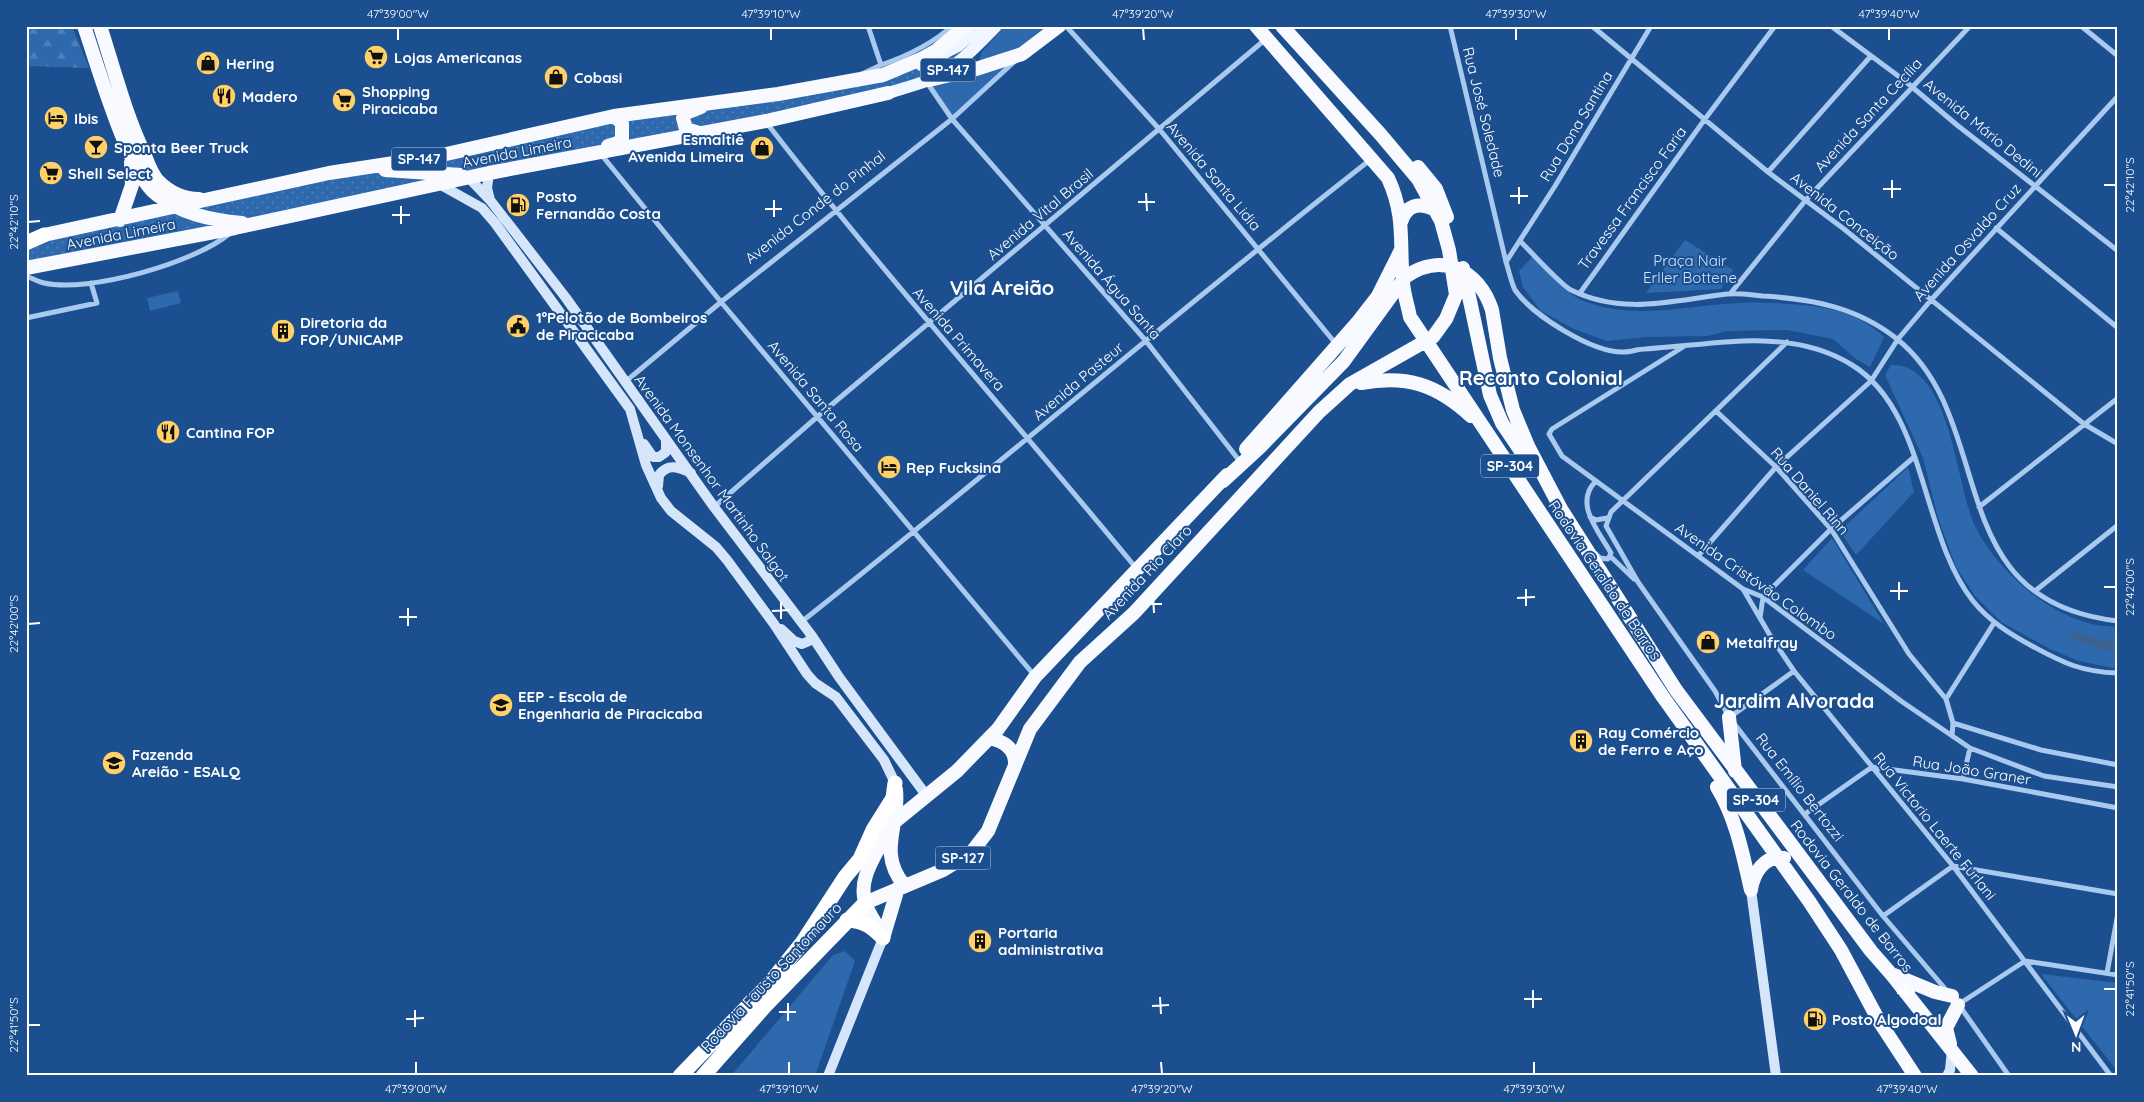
<svg xmlns="http://www.w3.org/2000/svg" width="2144" height="1102" font-family="Quicksand,sans-serif">
<defs>
<pattern id="grass-dots" width="8" height="8" patternUnits="userSpaceOnUse" patternTransform="scale(1.25)"><rect width="8" height="8" fill="#2e69ad"/><path d="M2 2h.1M6 6h.1" fill="none" stroke="#4d80b9" stroke-width="1.8" stroke-linecap="round"/></pattern>
<pattern id="forest-firs" width="22" height="20" patternUnits="userSpaceOnUse" patternTransform="scale(1.25)"><rect width="22" height="20" fill="#2e69ad"/><path d="M5 1l3.5 6h-7zM16 11l3.5 6h-7z" fill="#4d80b9"/></pattern>
</defs>
<rect width="100%" height="100%" fill="#1b4f8f"/>
<path fill="url(#grass-dots)" d="M981 26H996L929 80 26 268V243L443 154 900 71Z"/>
<path fill="url(#forest-firs)" d="M26 26H72L89 68 26 66Z"/>
<path fill="#2e69ad" d="M1004 26H1059L1022 54 952 119 933 90V85L976 69 982 52Z
M186 221 184 227 81 251 65 239Z
M1685 240 1733 270 1721 289 1646 293Z
M1533 256C1548 272 1564 293 1584 301 1635 321 1687 305 1740 303 1760 302 1780 303 1801 305 1832 307 1861 315 1884 337L1870 367 1856 359 1833 339 1787 330 1727 331 1708 336 1647 337 1607 341 1574 329 1541 311 1523 287 1519 271Z
M178 291 181 303 150 311 147 298Z
M1891 365C1951 362 1956 487 1975 526 1995 567 2043 611 2088 623 2097 626 2108 626 2118 627V669L2079 661 2050 649 2001 622 1975 596 1956 567 1938 518 1923 458 1885 375Z
M1908 467 1914 492 1856 555 1840 531Z
M1832 538 1884 624 1803 570Z
M845 951 855 961 815 1076H731L833 955Z
M2041 974 2118 983V1072Z"/>
<g fill="none" stroke-linecap="round" stroke-linejoin="round">
<path stroke="#3c6290" stroke-width="9" d="M2075 636 2100 644 2118 647"/>
<path stroke="#a9c9ee" stroke-width="5" d="M1066 26 1160 130 1336 344
M1450 26 1506 262C1509 271 1511 282 1515 290 1533 316 1593 353 1624 352 1631 352 1638 349 1645 349 1714 345 1789 326 1852 365 1927 411 1920 534 1973 601 1989 621 2010 634 2032 646 2063 663 2082 672 2118 673
M1592 26 1768 172 1844 229 2084 424 2118 444
M1831 26 1905 81 1957 125 2118 251
M2081 26 2118 56
M881 65C907 56 931 45 952 26
M862 74 881 65 868 26
M926 81 952 119 1146 341 1238 459
M766 122C884 275 1013 418 1136 568
M600 153 721 302 1034 675
M1768 172 1870 57
M1996 228 2118 328
M1520 241C1530 251 1562 286 1571 290 1624 316 1673 300 1727 294 1739 293 1752 295 1763 296 1812 299 1857 307 1897 339 2000 422 1937 601 2118 621
M1506 262 1555 186 1651 26
M26 276C32 278 38 282 44 283 89 293 194 263 229 234
M1580 293 1705 119 1775 26
M1730 294 1805 201 1970 26
M26 318 97 303 91 283
M1787 342 1611 512 1606 526 1638 582 1715 691 1729 717 1883 916 1947 991
M1683 347 1552 429 1549 434 1562 456 1743 589 1763 597 1901 701 1970 748 2044 776 2118 787
M625 382 721 302 952 119 1015 61
M1716 411 1776 467 1831 529 1909 654 1946 699 1953 723
M1595 482C1574 504 1599 532 1611 553L1608 559 1600 558 1596 554
M714 507 817 417 1267 38
M1979 507 2118 398
M1590 517 1596 520 1607 518
M1610 556 1634 579
M1698 556 1776 467 1871 381 1898 339 1931 300 2118 96
M1743 589 1771 637 1794 671 1953 866 2111 1076
M2035 591 2118 525
M1760 618 1763 597 1831 529 1913 458
M800 623C992 471 1177 311 1370 160
M1946 699 1994 623
M1730 717 1794 671
M1952 736 1953 723 2041 750 2118 765
M1963 779 1970 748
M1805 814 1872 767 1963 779 2118 808
M1883 916 1953 866 2118 894
M2107 973 2118 913
M1959 1004 2025 961 2118 975
M1959 1005 2009 1076"/>
<path stroke="#d6e6fa" stroke-width="10" d="M489 173 487 188 490 200 566 298 714 507 812 636 839 677 926 795
M469 178 489 199
M439 184 482 208 495 223 630 409 646 465 661 498 671 511 716 547 727 560 774 624 807 674 815 683 836 697 884 760 895 783
M644 444 653 457H659L666 452V439
M658 486 659 475C668 463 679 467 691 473
M781 629 794 641 802 644 809 641 812 636
M1751 890 1776 1076
M828 1076 883 938
M1947 1076 1950 1070 1952 1049"/>
<path stroke="#f0f6ff" stroke-width="12" d="M921 65 958 46 981 26
M888 93C901 89 916 85 929 80 955 69 977 46 996 26"/>
<path stroke="#f8faff" stroke-width="14" d="M84 26C97 63 128 173 156 194 181 214 211 220 242 223
M100 26C114 69 125 113 144 153 148 163 151 173 158 181 169 192 183 199 199 199
M1256 26 1388 178C1406 217 1399 243 1403 283 1404 295 1408 306 1410 317L1663 697 1809 901 1841 950 1879 1021 1915 1076
M929 80 976 69 1022 54 1059 26
M699 133 686 129 683 118 686 113 701 107
M608 146 618 143 622 138V123L614 116
M1418 167 1436 189 1447 217
M385 170 461 175
M120 220 132 185 131 162
M1401 222C1407 204 1419 202 1436 210
M44 235 329 173 433 157 614 116 778 94 883 75 921 59 937 50 966 26
M26 268 235 228 489 173 766 121 888 93
M1463 268 1490 395 1502 423 1529 463
M1361 383C1407 375 1436 384 1471 416
M1246 449 1357 323 1378 296 1401 250
M1223 481 1260 447 1344 361 1405 277C1442 251 1479 270 1492 310L1500 358 1513 410 1528 446 1561 509 1676 690 1871 951 1892 975 1972 1076
M1729 717 1735 771
M989 738C1003 741 1015 748 1015 763
M1717 787C1736 818 1743 855 1751 890
M896 790C900 826 877 852 904 885
M882 842C872 861 859 880 865 902 868 914 878 925 883 937
M864 854 892 824 957 771 998 729 1035 677 1227 475
M1751 889C1754 873 1764 855 1784 858
M865 903 943 870 971 853 988 831 1030 729 1080 662 1134 613 1319 412 1350 384 1433 337 1446 319 1456 295 1449 250 1441 221 1418 179 1381 135 1282 26
M883 938 898 888
M1894 975 1935 992 1952 996
M1950 1044 1946 1028 1958 1005"/>
<path stroke="#fff" stroke-width="15" d="M26 243 44 235
M847 920C864 921 871 926 883 938
M680 1076 770 983 802 943 845 877 860 859 873 830 893 798 895 783
M703 1076 765 1006 865 903"/>
</g>
<path fill="none" stroke="#fff" stroke-width="2" d="M398 28V40M771 28V40M1143 28 1144 40M1516 28V40M1889 28V40M1892 180V198M2104 185H2116M1519 187V204M1883 189H1901M1146 193 1147 211M1510 196H1528M774 200V217M1138 202H1155M401 206V224M765 209H782M392 215H410M28 222 40 221M1899 582V600M2104 587H2116M1526 589V606M1890 591H1908M1153 595 1154 613M1517 598 1535 597M781 602V619M1145 604H1162M408 608V626M772 611 789 610M399 617H417M28 624 40 623M1906 984V1001M2104 989H2116M1533 990V1008M1897 993 1915 992M1160 997 1161 1014M1524 999H1542M788 1003V1021M1152 1006 1169 1005M415 1010V1027M779 1012H796M406 1019 424 1018M28 1025H40M416 1062V1074M789 1062V1074M1161 1062 1162 1074M1534 1062V1074M1907 1062V1074"/>
<defs>
<g id="supermarket-disc" transform="scale(1.25)"><circle r="9.5" fill="#ffd166" stroke="#1b4f8f"/><path d="M-6-5.5h2.5l.6 2H6L4.5 2H-2.5L-4.4-4H-6ZM-1.5 3.2a1.3 1.3 0 1 0 .1 0ZM3 3.2a1.3 1.3 0 1 0 .1 0Z" fill="#111"/></g>
<g id="shop-disc" transform="scale(1.25)"><circle r="9.5" fill="#ffd166" stroke="#1b4f8f"/><path d="M-5-2.5h2.3a2.7 3.5 0 0 1 5.4 0H5L5.5 6h-11ZM-1.5-2.5h3a1.5 2.3 0 0 0-3 0Z" fill="#111"/></g>
<g id="restaurant-disc" transform="scale(1.25)"><circle r="9.5" fill="#ffd166" stroke="#1b4f8f"/><path d="M-5-6h1v4h1v-4h1v4h1v-4h1v5L-1.5 .5V6h-2V.5L-5-1ZM5-6V6H3V1.5H1.5Q1.5-4 5-6Z" fill="#111"/></g>
<g id="hotel-disc" transform="scale(1.25)"><circle r="9.5" fill="#ffd166" stroke="#1b4f8f"/><path d="M-6-4.5h1.5V1H6V5H4.5V3h-9V5H-6ZM-4 0a1.8 1.8 0 1 1 3.6 0ZM.5 0V-2.5h3Q6-2.5 6 0Z" fill="#111"/></g>
<g id="bar-disc" transform="scale(1.25)"><circle r="9.5" fill="#ffd166" stroke="#1b4f8f"/><path d="M-6-5H6L.8 .8V4.5H3.5V6h-7V4.5H-.8V.8Z" fill="#111"/></g>
<g id="fuel-disc" transform="scale(1.25)"><circle r="9.5" fill="#ffd166" stroke="#1b4f8f"/><path d="M-5.5-6h7V0h2V4h1.3V-2.5L3-4.5l.8-.8L6-3V5H2.5V1h-1V6h-7ZM-4.2-4.7v3.2H.2V-4.7Z" fill="#111"/></g>
<g id="civic-disc" transform="scale(1.25)"><circle r="9.5" fill="#ffd166" stroke="#1b4f8f"/><path d="M-.6-6.5H3V-4.5H.6V-3L4-1V1h2V6H-6V1h2V-1L-.6-3ZM-1.2 2.5V6h2.4V2.5Z" fill="#111"/></g>
<g id="building-disc" transform="scale(1.25)"><circle r="9.5" fill="#ffd166" stroke="#1b4f8f"/><path d="M-4-6H4V6H1V3H-1V6H-4ZM-2.5-4.3h1.7v1.8h-1.7ZM.8-4.3h1.7v1.8H.8ZM-2.5-1h1.7V.8h-1.7ZM.8-1h1.7V.8H.8Z" fill="#111"/></g>
<g id="university-disc" transform="scale(1.25)"><circle r="9.5" fill="#ffd166" stroke="#1b4f8f"/><path d="M0-5L7-2L0 1L-7-2ZM-4 1L0 2.5L4 1V4Q0 6-4 4Z" fill="#111"/></g>
</defs>
<g fill-rule="evenodd">
<use href="#supermarket-disc" x="376" y="57"/>
<use href="#shop-disc" x="208" y="63"/>
<use href="#shop-disc" x="556" y="77"/>
<use href="#restaurant-disc" x="224" y="96"/>
<use href="#supermarket-disc" x="344" y="100"/>
<use href="#hotel-disc" x="56" y="118"/>
<use href="#bar-disc" x="96" y="147"/>
<use href="#shop-disc" x="762" y="148"/>
<use href="#supermarket-disc" x="51" y="173"/>
<use href="#fuel-disc" x="518" y="205"/>
<use href="#civic-disc" x="518" y="326"/>
<use href="#building-disc" x="283" y="331"/>
<use href="#restaurant-disc" x="168" y="432"/>
<use href="#hotel-disc" x="889" y="467"/>
<use href="#shop-disc" x="1708" y="642"/>
<use href="#university-disc" x="501" y="705"/>
<use href="#building-disc" x="1581" y="741"/>
<use href="#university-disc" x="114" y="763"/>
<use href="#building-disc" x="980" y="941"/>
<use href="#fuel-disc" x="1815" y="1019"/>
</g>
<g text-anchor="middle" dominant-baseline="central" stroke-width="4" stroke-linejoin="round" paint-order="stroke">
<g fill="#1b4f8f" stroke="#bbcadd" stroke-width="1">
<rect x="920.5" y="58.5" width="55" height="23" rx="4"/>
<rect x="391.5" y="147.5" width="55" height="23" rx="4"/>
<rect x="1481" y="454.5" width="58" height="23" rx="4"/>
<rect x="1727" y="788.5" width="58" height="23" rx="4"/>
<rect x="935.5" y="846.5" width="55" height="23" rx="4"/>
</g>
<g font-size="14" font-weight="bold" fill="#fff">
<text x="948" y="70">SP-147</text>
<text x="419" y="159">SP-147</text>
<text x="1510" y="466">SP-304</text>
<text x="1756" y="800">SP-304</text>
<text x="963" y="858">SP-127</text>
</g>
<g font-size="15" font-weight="bold" fill="#fff" stroke="#1b4f8f" text-anchor="start">
<text x="394" y="57">Lojas Americanas</text>
<text x="226" y="63">Hering</text>
<text x="574" y="77">Cobasi</text>
<text x="362" y="91">Shopping<tspan x="362" dy="17">Piracicaba</tspan></text>
<text x="242" y="96">Madero</text>
<text x="74" y="118">Ibis</text>
<text x="744" y="139" text-anchor="end">Esmaltiê<tspan x="744" dy="17">Avenida Limeira</tspan></text>
<text x="114" y="147">Sponta Beer Truck</text>
<text x="68" y="173">Shell Select</text>
<text x="536" y="196">Posto<tspan x="536" dy="17">Fernandão Costa</tspan></text>
<text x="536" y="317">1ºPelotão de Bombeiros<tspan x="536" dy="17">de Piracicaba</tspan></text>
<text x="300" y="322">Diretoria da<tspan x="300" dy="17">FOP/UNICAMP</tspan></text>
<text x="186" y="432">Cantina FOP</text>
<text x="906" y="467">Rep Fucksina</text>
<text x="1726" y="642">Metalfray</text>
<text x="518" y="696">EEP - Escola de<tspan x="518" dy="17">Engenharia de Piracicaba</tspan></text>
<text x="1598" y="732">Ray Comércio<tspan x="1598" dy="17">de Ferro e Aço</tspan></text>
<text x="132" y="754">Fazenda<tspan x="132" dy="17">Areião - ESALQ</tspan></text>
<text x="998" y="932">Portaria<tspan x="998" dy="17">administrativa</tspan></text>
<text x="1832" y="1019">Posto Algodoal</text>
</g>
<g font-size="15" fill="#fff" stroke="#1b4f8f">
<text transform="translate(1484 112) rotate(76)">Rua José Soledade</text>
<text transform="translate(1868 115) rotate(-47)">Avenida Santa Cecília</text>
<text transform="translate(1576 126) rotate(-59)">Rua Dona Santina</text>
<text transform="translate(1983 128) rotate(39)">Avenida Mário Dedini</text>
<text transform="translate(517 152) rotate(-11)">Avenida Limeira</text>
<text transform="translate(1214 176) rotate(50)">Avenida Santa Lidia</text>
<text transform="translate(1632 198) rotate(-54)">Travessa Francisco Faria</text>
<text transform="translate(815 207) rotate(-38)">Avenida Conde do Pinhal</text>
<text transform="translate(1040 214) rotate(-40)">Avenida Vital Brasil</text>
<text transform="translate(1845 216) rotate(38)">Avenida Conceição</text>
<text transform="translate(121 234) rotate(-11)">Avenida Limeira</text>
<text transform="translate(1967 242) rotate(-48)">Avenida Osvaldo Cruz</text>
<text transform="translate(1112 284) rotate(49)">Avenida Água Santa</text>
<text transform="translate(959 339) rotate(49)">Avenida Primavera</text>
<text transform="translate(1078 381) rotate(-40)">Avenida Pasteur</text>
<text transform="translate(816 396) rotate(50)">Avenida Santa Rosa</text>
<text transform="translate(712 478) rotate(54)">Avenida Monsenhor Martinho Salgot</text>
<text transform="translate(1810 491) rotate(49)">Rua Daniel Rinn</text>
<text transform="translate(1147 572) rotate(-47)">Avenida Rio Claro</text>
<text transform="translate(1605 580) rotate(56)">Rodovia Geraldo de Barros</text>
<text transform="translate(1756 581) rotate(35)">Avenida Cristóvão Colombo</text>
<text transform="translate(1972 770) rotate(9)">Rua João Graner</text>
<text transform="translate(1800 787) rotate(52)">Rua Emílio Bertozzi</text>
<text transform="translate(1935 826) rotate(51)">Rua Victorio Laerte Furlani</text>
<text transform="translate(1852 896) rotate(52)">Rodovia Geraldo de Barros</text>
<text transform="translate(771 977) rotate(-47)">Rodovia Fausto Santomauro</text>
</g>
<g font-size="15" fill="#cfe3fa" stroke="#1b4f8f">
<text x="1690" y="260">Praça Nair<tspan x="1690" dy="17">Erller Bottene</tspan></text>
</g>
<g font-size="20" font-weight="bold" fill="#fff" stroke="#1b4f8f">
<text x="1002" y="287">Vila Areião</text>
<text x="1541" y="377">Recanto Colonial</text>
<text x="1794" y="700">Jardim Alvorada</text>
</g>
</g>
<rect width="2144" height="1102" fill="none" stroke="#1b4f8f" stroke-width="55"/>
<g transform="translate(2076 1034) rotate(179)" stroke="#1b4f8f" stroke-width="4" paint-order="stroke">
<path d="M0-4L9 19L0 12L-9 19Z" fill="#ffffff"/>
<text y="-8" font-size="14" font-weight="bold" text-anchor="middle" fill="#ffffff">N</text>
</g>
<rect x="28" y="28" width="2088" height="1046" fill="none" stroke="#fff" stroke-width="2"/>
<g font-size="12" text-anchor="middle" fill="#fff">
<text x="398" y="18">47°39'00"W</text>
<text x="771" y="18">47°39'10"W</text>
<text x="1143" y="18">47°39'20"W</text>
<text x="1516" y="18">47°39'30"W</text>
<text x="1889" y="18">47°39'40"W</text>
<text transform="translate(2130 185) rotate(-90)" y="4">22°42'10"S</text>
<text transform="translate(14 222) rotate(-90)" y="4">22°42'10"S</text>
<text transform="translate(2130 587) rotate(-90)" y="4">22°42'00"S</text>
<text transform="translate(14 624) rotate(-90)" y="4">22°42'00"S</text>
<text transform="translate(2130 989) rotate(-90)" y="4">22°41'50"S</text>
<text transform="translate(14 1025) rotate(-90)" y="4">22°41'50"S</text>
<text x="416" y="1093">47°39'00"W</text>
<text x="789" y="1093">47°39'10"W</text>
<text x="1162" y="1093">47°39'20"W</text>
<text x="1534" y="1093">47°39'30"W</text>
<text x="1907" y="1093">47°39'40"W</text>
</g>
</svg>
